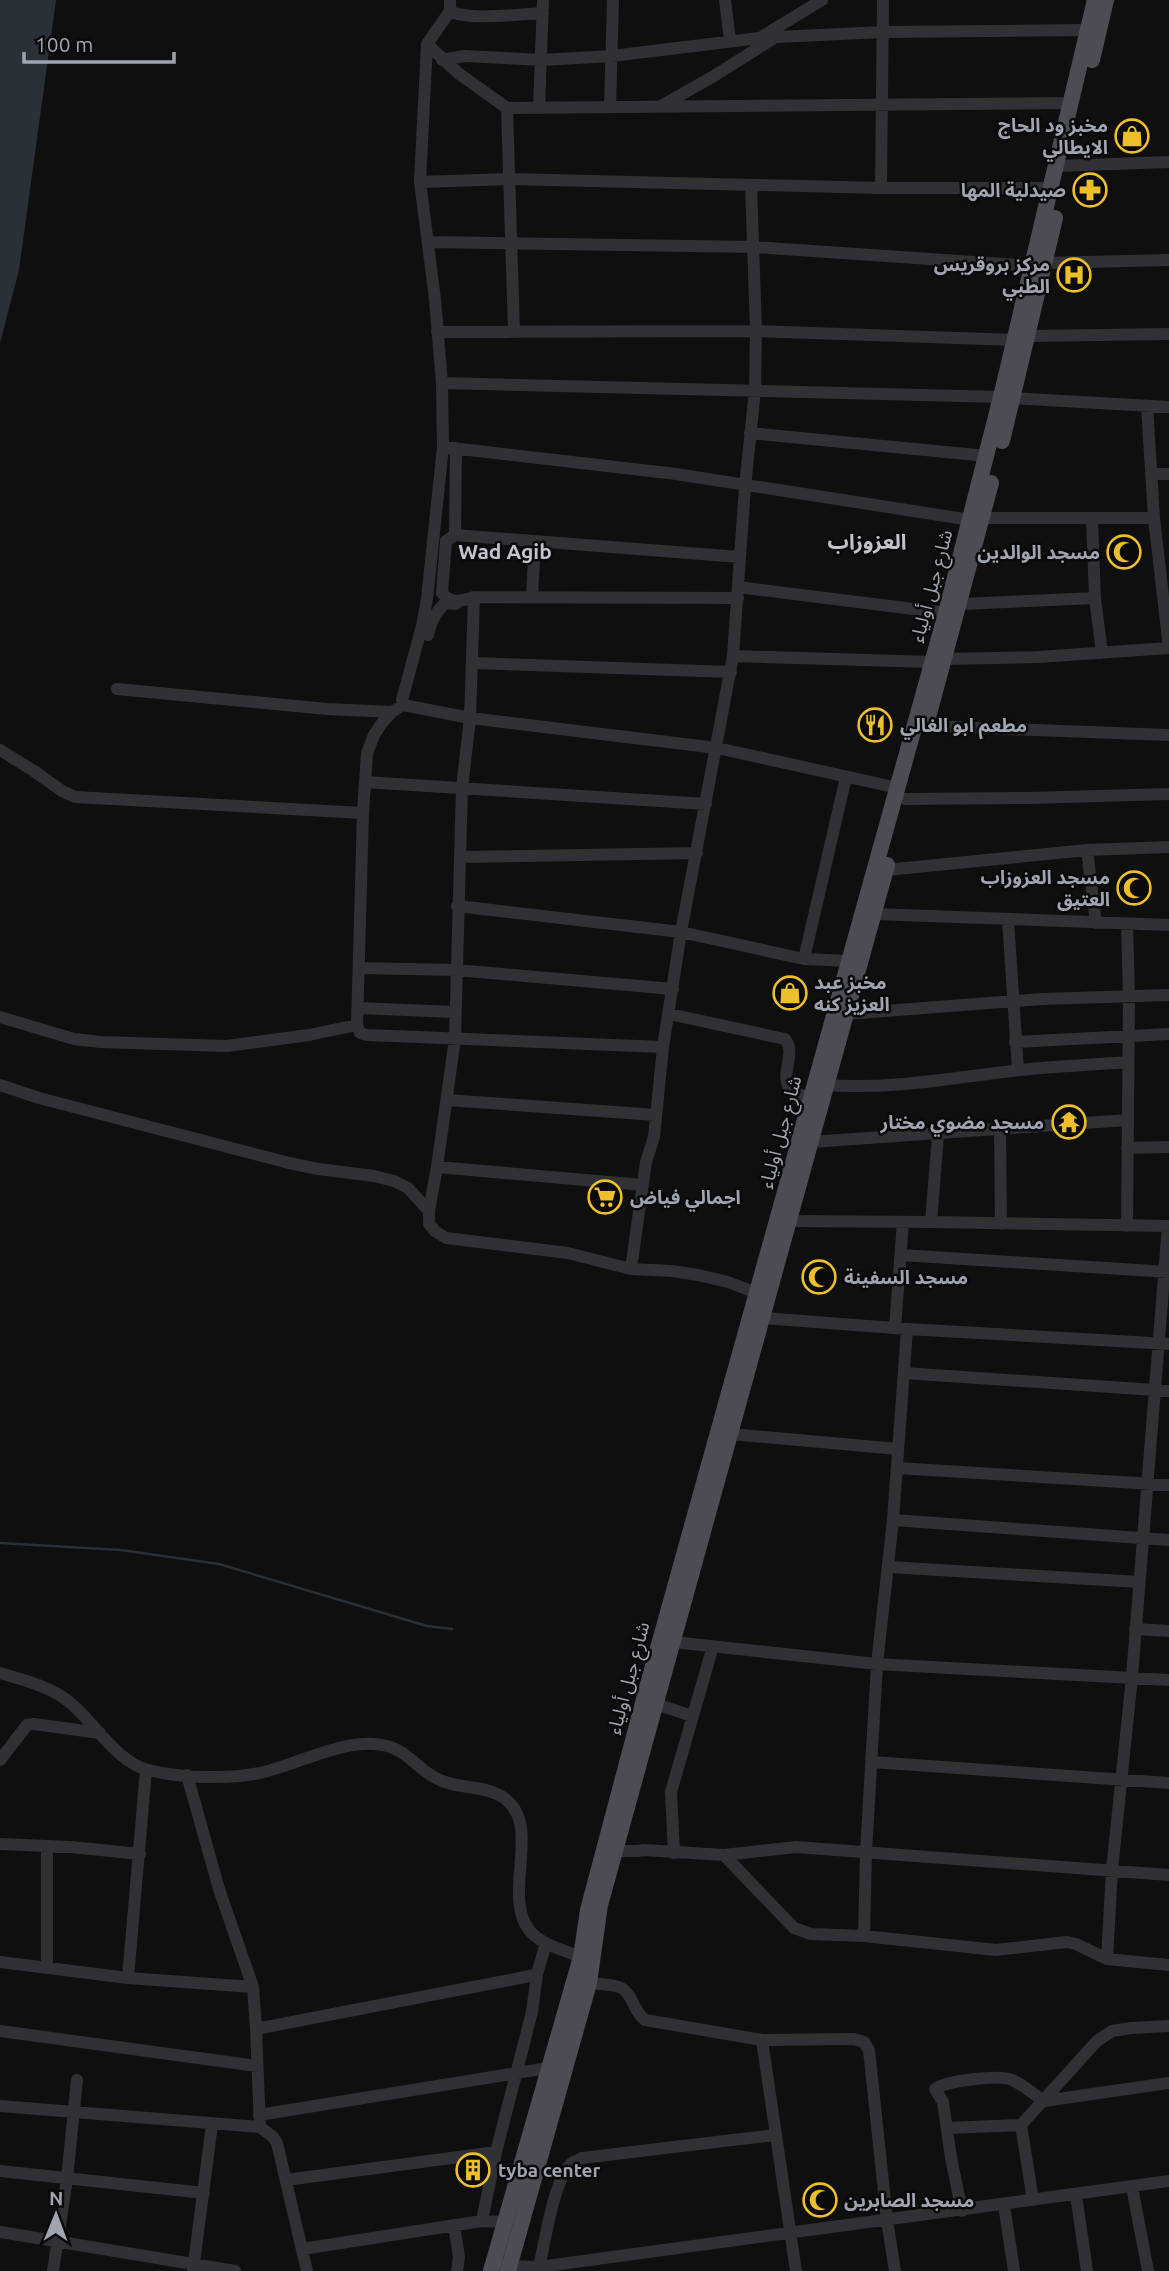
<svg xmlns="http://www.w3.org/2000/svg" width="1169" height="2271" font-family="Ubuntu,'Noto Sans Arabic',sans-serif">
<style>
.water{fill:#293038}
.lines{fill:none;stroke-linecap:round;stroke-linejoin:round}
.stream{stroke:#293038;stroke-width:2.5}
.minor{stroke:#303135;stroke-width:12}
.major{stroke:#4c4d54;stroke-width:16}
.labels{text-anchor:middle;dominant-baseline:central;stroke-width:5;stroke-linejoin:round;paint-order:stroke}
.poi-label{font-size:19px;font-weight:bold;fill:#a0a4b1;stroke:#0a0a0b;text-anchor:end}
.street-label{font-size:19px;fill:#a0a4b1;stroke:#0a0a0b}
.neighbourhood-label{font-size:21px;font-weight:bold;fill:#c1c3cd;stroke:#0a0a0b}
</style>
<rect width="100%" height="100%" fill="#0f0f10"/>
<!-- water -->
<path class="water" d="M 0,0 L 56,0 L 19,270 L 0,343 Z"/>
<g class="lines">
<!-- stream -->
<path class="stream" d="M 0,1543 L 121,1550 L 219,1564 L 427,1626 L 452,1629"/>
<!-- minor -->
<path class="minor" d="M 450,0 L 450,11 L 427,44 L 420,182 L 435,299 L 442,383 L 443,447 L 427,599 L 422,626 L 402,700 L 403,705 L 470,718 L 717,748 L 898,788
M 725,0 L 730,41
M 450,11 C 467,21 521,14 543,13
M 763,36 L 822,0
M 427,44 L 458,73 L 507,108 L 1071,103
M 442,60 L 464,56 L 542,60 L 612,56 L 759,38 L 883,32 L 1087,30
M 661,106 L 714,76 L 774,38
M 610,107 L 613,0
M 507,108 L 514,332
M 539,108 L 543,0
M 1056,166 L 1169,162
M 420,182 L 510,179 L 881,188 L 1050,188
M 881,188 L 883,0
M 428,242 L 754,247 L 1032,266
M 1044,263 L 1169,260
M 437,332 L 756,331 L 1015,340
M 1028,336 L 1169,334
M 442,383 L 1001,397
M 1012,398 L 1169,407
M 1147,406 L 1154,518 L 1169,648
M 750,433 L 987,456
M 443,447 L 676,474 L 971,520
M 456,448 L 455,535 L 446,541 L 442,593 C 451,604 462,601 474,597 L 738,598
M 1151,474 L 1169,474
M 983,518 L 1154,518
M 1092,519 L 1095,598 L 1102,653
M 455,535 L 740,557
M 738,587 L 946,613
M 474,597 L 470,718 L 462,788 L 455,1039 L 437,1167 L 429,1211 L 429,1224 L 435,1231 L 446,1238 L 568,1253 L 631,1269 L 672,1271 L 698,1275 L 728,1282 L 757,1293
M 532,597 L 535,542
M 961,604 L 1095,598
M 428,635 C 431,622 435,613 445,603 L 456,604
M 733,656 L 932,662
M 945,659 L 1038,657 L 1169,648
M 472,663 L 731,672
M 117,689 L 327,709 L 392,712
M 403,705 L 392,712 L 382,723 L 374,735 L 367,753 L 363,813 L 357,1025 L 360,1033 L 367,1035 L 663,1047
M 926,726 L 1169,735
M 0,750 L 34,771 L 62,791 L 75,797 L 363,813
M 365,782 L 706,804
M 905,799 L 1028,798 L 1169,794
M 1087,850 L 1096,923
M 460,857 L 697,853
M 886,870 L 1087,850 L 1169,847
M 457,906 L 681,932 L 804,959 L 849,961
M 874,914 L 1169,925
M 1008,919 L 1018,1070
M 1127,924 L 1129,997 L 1127,1226
M 804,959 L 846,777
M 359,968 L 456,970 L 673,989
M 358,1008 L 455,1012
M 669,1014 L 785,1039 C 797,1053 779,1076 790,1088 C 795,1093 804,1096 810,1099
M 846,1014 L 1042,999 L 1169,995
M 0,1017 L 74,1039 L 100,1042 L 227,1046 L 309,1035 L 357,1025
M 1015,1042 L 1169,1034
M 0,1085 L 39,1098 L 289,1163 L 318,1169 L 374,1176 L 394,1181 L 408,1188 L 429,1211
M 826,1085 C 891,1090 957,1077 1020,1070 C 1056,1066 1092,1065 1128,1062
M 447,1100 L 656,1115
M 1000,1130 L 1001,1224
M 811,1142 L 1127,1120
M 1127,1148 L 1169,1147
M 437,1167 L 643,1185
M 789,1221 L 931,1222 L 1169,1226
M 931,1222 L 938,1135
M 901,1255 L 1169,1272
M 631,1269 L 646,1162 L 654,1137 L 663,1047 L 681,932 L 733,656 L 745,487 L 755,390 L 756,331 L 751,185
M 763,1318 L 907,1329 L 1169,1344
M 895,1328 L 903,1222
M 904,1373 L 1169,1391
M 731,1434 L 898,1449
M 897,1468 L 1169,1485
M 893,1520 L 1169,1540
M 889,1567 L 1139,1582
M 1135,1629 L 1169,1631
M 673,1642 L 877,1664 L 1169,1680
M 0,1673 C 23,1680 49,1686 68,1701 C 93,1720 117,1763 148,1770 C 181,1778 231,1780 264,1772 C 301,1763 348,1736 387,1746 C 408,1751 420,1772 440,1780 C 459,1789 482,1785 501,1796 C 545,1822 501,1893 529,1930 C 541,1945 564,1950 581,1957
M 656,1704 L 692,1716
M 0,1760 L 27,1725 L 34,1724 L 100,1733
M 872,1762 L 1169,1783
M 187,1775 L 219,1889 L 253,1987 L 256,2029 L 260,2127
M 0,1844 L 71,1847 L 140,1854
M 47,1846 L 47,1967
M 608,1851 L 637,1851 L 644,1850 L 724,1855 L 796,1847 L 1169,1875
M 674,1853 L 671,1792 L 713,1646
M 724,1855 L 794,1928 L 811,1934 L 864,1936 L 996,1950 L 1067,1942 L 1076,1944 L 1107,1959 L 1169,1965
M 864,1936 L 866,1852 L 877,1664 L 893,1520 L 907,1329
M 1107,1959 L 1112,1870 L 1132,1677 L 1168,1226
M 0,1962 L 128,1978 L 253,1987
M 128,1978 L 146,1770
M 589,1983 C 599,1984 611,1984 619,1987 C 633,1992 633,2012 645,2020 L 762,2040 L 796,2271
M 256,2029 L 525,1977 L 537,1974 L 546,1943
M 0,2031 L 257,2066
M 762,2040 L 854,2039 L 864,2042 L 869,2050 L 887,2220 L 895,2271
M 0,2106 L 260,2127 L 273,2137 L 277,2143 L 307,2271
M 259,2115 L 548,2068
M 947,2128 L 1021,2125
M 0,2171 L 204,2193
M 286,2180 L 496,2152
M 1132,2187 L 1148,2271
M 1076,2195 L 1087,2271
M 1033,2200 L 1021,2125 L 1097,2041 L 1112,2031 L 1131,2028 L 1169,2026
M 1004,2205 L 1014,2271
M 962,2211 L 951,2158 L 943,2102 L 935,2089 C 946,2081 999,2074 1012,2080 C 1023,2084 1034,2095 1044,2101 L 1169,2083
M 482,2221 L 496,2152 L 532,2012 L 537,1974
M 454,2225 L 459,2257 L 457,2271
M 0,2232 L 235,2271
M 302,2249 L 482,2221 L 505,2222
M 500,2266 L 539,2267 L 1169,2181
M 539,2267 C 545,2243 554,2177 572,2163 C 575,2161 579,2160 582,2158 L 775,2135
M 53,2271 L 67,2179 L 77,2080
M 193,2271 L 212,2124"/>
<!-- major -->
<path class="major" d="M 1092,60 L 1106,0
M 1002,441 L 1055,218
M 926,725 L 991,483
M 491,2271 L 581,1957 L 588,1910 L 648,1684 L 946,613 L 1001,397 L 1095,0
M 508,2271 L 589,1983 L 600,1905 L 887,865"/>
</g>
<!-- icons -->
<defs>
<symbol id="shop-ring" viewBox="-11 -11 22 22"><circle r="9.5" fill="#0a0a0b" stroke="#edc02b" stroke-width="1.5"/><path d="M-5-2.5h2.3a2.7 3.5 0 0 1 5.4 0H5L5.5 6h-11ZM-1.5-2.5h3a1.5 2.3 0 0 0-3 0Z" fill="#edc02b"/></symbol>
<symbol id="pharmacy-ring" viewBox="-11 -11 22 22"><circle r="9.5" fill="#0a0a0b" stroke="#edc02b" stroke-width="1.5"/><path d="M-2-6h4v4h4v4h-4v4h-4v-4h-4v-4h4Z" fill="#edc02b"/></symbol>
<symbol id="hospital-ring" viewBox="-11 -11 22 22"><circle r="9.5" fill="#0a0a0b" stroke="#edc02b" stroke-width="1.5"/><path d="M-5-5h3v3.5h4V-5h3V5h-3V1.5h-4V5h-3Z" fill="#edc02b"/></symbol>
<symbol id="mosque-ring" viewBox="-11 -11 22 22"><circle r="9.5" fill="#0a0a0b" stroke="#edc02b" stroke-width="1.5"/><path d="M3.5-4.9A6 6 0 1 0 3.5 4.9A5 5 0 1 1 3.5-4.9Z" fill="#edc02b"/></symbol>
<symbol id="restaurant-ring" viewBox="-11 -11 22 22"><circle r="9.5" fill="#0a0a0b" stroke="#edc02b" stroke-width="1.5"/><path d="M-5-6h1v4h1v-4h1v4h1v-4h1v5L-1.5 .5V6h-2V.5L-5-1ZM5-6V6H3V1.5H1.5Q1.5-4 5-6Z" fill="#edc02b"/></symbol>
<symbol id="temple-ring" viewBox="-11 -11 22 22"><circle r="9.5" fill="#0a0a0b" stroke="#edc02b" stroke-width="1.5"/><path d="M0-6L5-2H3V0L6.5 2.5H4V6H1.5V3h-3V6H-4V2.5H-6.5L-3 0V-2H-5Z" fill="#edc02b"/></symbol>
<symbol id="supermarket-ring" viewBox="-11 -11 22 22"><circle r="9.5" fill="#0a0a0b" stroke="#edc02b" stroke-width="1.5"/><path d="M-6-5.5h2.5l.6 2H6L4.5 2H-2.5L-4.4-4H-6ZM-1.5 3.2a1.3 1.3 0 1 0 .1 0ZM3 3.2a1.3 1.3 0 1 0 .1 0Z" fill="#edc02b"/></symbol>
<symbol id="building-ring" viewBox="-11 -11 22 22"><circle r="9.5" fill="#0a0a0b" stroke="#edc02b" stroke-width="1.5"/><path d="M-4-6H4V6H1V3H-1V6H-4ZM-2.5-4.3h1.7v1.8h-1.7ZM.8-4.3h1.7v1.8H.8ZM-2.5-1h1.7V.8h-1.7ZM.8-1h1.7V.8H.8Z" fill="#edc02b"/></symbol>
</defs>
<g fill-rule="evenodd">
<use href="#shop-ring" x="1113" y="117" width="38" height="38"/>
<use href="#pharmacy-ring" x="1071" y="171" width="38" height="38"/>
<use href="#hospital-ring" x="1055" y="256" width="38" height="38"/>
<use href="#mosque-ring" x="1105" y="533" width="38" height="38"/>
<use href="#restaurant-ring" x="856" y="706" width="38" height="38"/>
<use href="#mosque-ring" x="1115" y="869" width="38" height="38"/>
<use href="#shop-ring" x="771" y="974" width="38" height="38"/>
<use href="#temple-ring" x="1050" y="1103" width="38" height="38"/>
<use href="#supermarket-ring" x="586" y="1178" width="38" height="38"/>
<use href="#mosque-ring" x="800" y="1258" width="38" height="38"/>
<use href="#building-ring" x="454" y="2151" width="38" height="38"/>
<use href="#mosque-ring" x="801" y="2181" width="38" height="38"/>
</g>
<g class="labels">
<!-- poi labels -->
<g class="poi-label">
<text x="1108" y="125">مخبز ود الحاج<tspan x="1108" dy="22">الايطالي</tspan></text>
<text x="1066" y="190">صيدلية المها</text>
<text x="1050" y="264">مركز بروقريس<tspan x="1050" dy="22">الطبي</tspan></text>
<text x="1100" y="552">مسجد الوالدين</text>
<text x="900" y="725" text-anchor="start">مطعم ابو الغالي</text>
<text x="1110" y="877">مسجد العزوزاب<tspan x="1110" dy="22">العتيق</tspan></text>
<text x="814" y="982" text-anchor="start">مخبز عبد<tspan x="814" dy="22">العزيز كنه</tspan></text>
<text x="1044" y="1122">مسجد مضوي مختار</text>
<text x="630" y="1197" text-anchor="start">اجمالي فياض</text>
<text x="844" y="1277" text-anchor="start">مسجد السفينة</text>
<text x="498" y="2170" text-anchor="start">tyba center</text>
<text x="844" y="2200" text-anchor="start">مسجد الصابرين</text>
</g>
<!-- street labels -->
<g class="street-label">
<text transform="translate(931 586) rotate(-75)">شارع جبل أولياء</text>
<text transform="translate(780 1132) rotate(-75)">شارع جبل أولياء</text>
<text transform="translate(628 1678) rotate(-75)">شارع جبل أولياء</text>
</g>
<!-- neighbourhood labels -->
<g class="neighbourhood-label">
<text x="867" y="541">العزوزاب</text>
<text x="505" y="551">Wad Agib</text>
</g>
</g>
<!-- north arrow -->
<g transform="translate(56 2215) rotate(1)" stroke="#0a0a0b" stroke-width="5" paint-order="stroke">
<path d="M0-5L12 26L0 18L-12 26Z" fill="#a0a4b1"/>
<text y="-10" font-size="19" font-weight="bold" text-anchor="middle" fill="#a0a4b1">N</text>
</g>
<!-- scale -->
<path d="M24 52v10h150v-10" fill="none" stroke="#a0a4b1" stroke-width="3.5"/>
<text x="35" y="52" font-size="21" fill="#a0a4b1" stroke="#0a0a0b" stroke-width="5" paint-order="stroke">100 m</text>
</svg>
